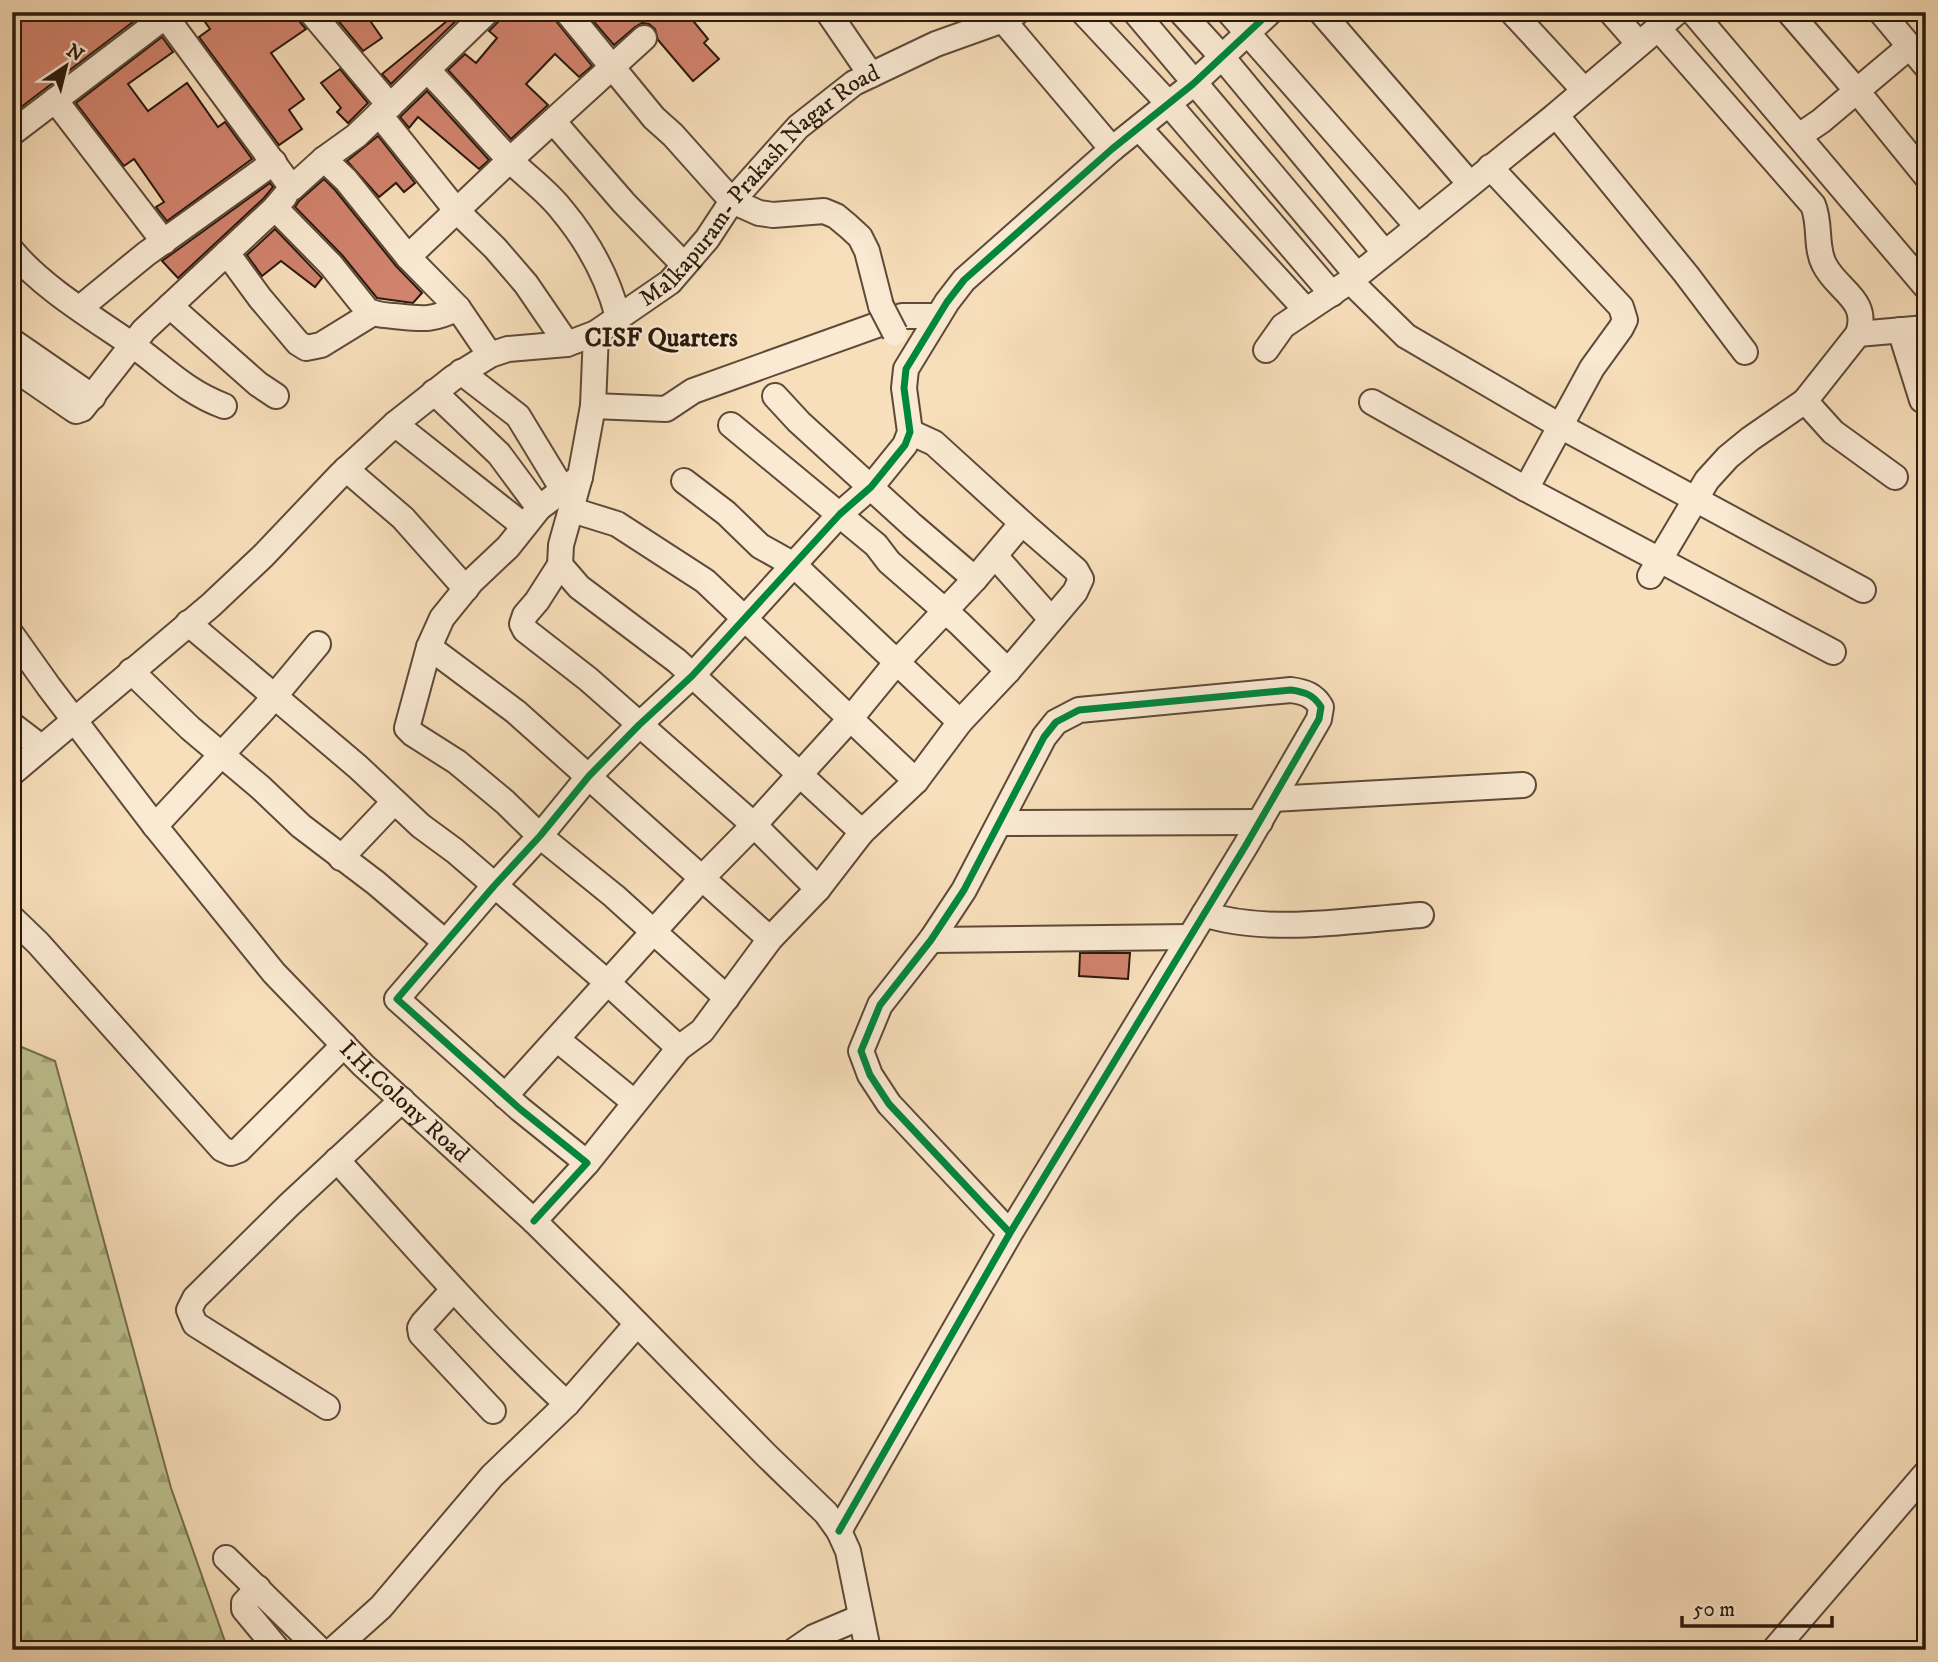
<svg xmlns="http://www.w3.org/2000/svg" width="1938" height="1662" font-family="'IM FELL DW Pica',serif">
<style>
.forest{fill:url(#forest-firs);stroke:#746e4e;stroke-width:2}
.building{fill:#d1836d;stroke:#2a190d;stroke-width:2}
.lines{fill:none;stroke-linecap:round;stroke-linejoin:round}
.minor-casing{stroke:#5e4a38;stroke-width:28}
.minor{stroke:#faead3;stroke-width:24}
.minor-bridge-casing{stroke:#5e4a38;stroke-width:28;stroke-linecap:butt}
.minor-bridge{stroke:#faead3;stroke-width:24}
.cycleway-casing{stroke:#faead3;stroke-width:11}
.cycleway{stroke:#00873e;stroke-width:7}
.labels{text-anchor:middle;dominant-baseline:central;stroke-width:5;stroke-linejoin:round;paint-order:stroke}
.street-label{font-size:24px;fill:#2a190d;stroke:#faead3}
.neighbourhood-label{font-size:26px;font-weight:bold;fill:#2a190d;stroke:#faead3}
</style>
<defs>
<pattern id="forest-firs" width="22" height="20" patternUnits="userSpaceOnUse" patternTransform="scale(1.75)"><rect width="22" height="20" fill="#bec290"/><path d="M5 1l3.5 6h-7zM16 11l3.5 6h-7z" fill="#a3a67b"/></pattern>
</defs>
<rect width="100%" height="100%" fill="#f8dfbb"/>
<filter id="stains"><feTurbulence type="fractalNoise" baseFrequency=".00286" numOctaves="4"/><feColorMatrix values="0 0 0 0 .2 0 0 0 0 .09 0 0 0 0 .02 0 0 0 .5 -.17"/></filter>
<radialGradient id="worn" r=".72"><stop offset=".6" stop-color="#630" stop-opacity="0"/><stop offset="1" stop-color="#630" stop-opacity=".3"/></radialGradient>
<!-- forest -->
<path class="forest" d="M 12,1043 L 55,1061 L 171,1488 L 228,1650 L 12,1650 Z"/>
<!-- building -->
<path class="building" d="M 12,12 L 146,12 L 12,114 Z
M 198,12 L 219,12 L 224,19 L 234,12 L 296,12 L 299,21 L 306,29 L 271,53 L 304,99 L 289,110 L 302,129 L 279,145 L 199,37 L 210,29 Z
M 331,12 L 364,12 L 382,38 L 363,51 Z
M 458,12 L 465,12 L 391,84 L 382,74 Z
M 501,12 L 552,12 L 556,21 L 592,66 L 579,77 L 555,54 L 526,84 L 548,105 L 511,139 L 448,70 L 465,54 L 476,63 L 497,38 L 489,31 L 498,22 Z
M 605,12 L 686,12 L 708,39 L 704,43 L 719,59 L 693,81 L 658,40 L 655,29 L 649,24 L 642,23 L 635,27 L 614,45 L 594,22 Z
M 162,37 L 173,52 L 128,84 L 148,111 L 187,83 L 218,127 L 225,122 L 252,159 L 167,221 L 156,207 L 164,202 L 134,159 L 124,166 L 76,103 Z
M 340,69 L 368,103 L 348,123 L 337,112 L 341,108 L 321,83 Z
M 427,91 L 489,160 L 479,169 L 418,117 L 409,128 L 400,117 Z
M 378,136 L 415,183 L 404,192 L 396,183 L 379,197 L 347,161 Z
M 324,179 L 335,190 L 396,266 L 422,293 L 413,303 L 377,298 L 342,255 L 295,207 L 299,201 Z
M 270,183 L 273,187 L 264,198 L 178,278 L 162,261 Z
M 275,229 L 322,278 L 315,287 L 281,261 L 262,276 L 247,255 Z
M 1080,953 L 1130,953 L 1128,979 L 1079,976 Z"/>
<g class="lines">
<defs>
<g id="minor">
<path d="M 311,12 L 390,106 L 379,114 L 456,210 L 495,248 L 526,284 L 567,344"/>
<path d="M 567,12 L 654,118 L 673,135 L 732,201 L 759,213 L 773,215 L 824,211 L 836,216 L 848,226 L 860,237 L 867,251 L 881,306"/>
<path d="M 828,12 L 871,75"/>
<path d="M 1083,12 L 1168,103 L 1332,294"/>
<path d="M 1135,12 L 1357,275"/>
<path d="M 1181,12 L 1222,57 L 1384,252"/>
<path d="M 1229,12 L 1418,227"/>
<path d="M 1321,12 L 1470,184"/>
<path d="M 1512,12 L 1584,90"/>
<path d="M 1611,12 L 1639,44"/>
<path d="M 1693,12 L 1926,287"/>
<path d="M 1789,12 L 1857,91 L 1926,176"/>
<path d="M 1881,12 L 1926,66"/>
<path d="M 166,17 L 292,188 L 324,159 L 346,180 L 408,257 L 458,308 L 490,355"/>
<path d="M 1003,20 L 1112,149"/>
<path d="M 427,70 C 457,99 482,132 511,161 C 527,177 547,191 561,209 C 587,240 608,278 618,317"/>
<path d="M 55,100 L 164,242"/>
<path d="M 390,106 L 487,12"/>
<path d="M 1556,115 L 1686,274 L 1745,352"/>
<path d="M 553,121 L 624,203 L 684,265"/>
<path d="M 1140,129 L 1306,310"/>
<path d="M 12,133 L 171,12"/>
<path d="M 1799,136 L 1821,121 L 1909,47"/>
<path d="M 324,159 L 356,136 L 379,114"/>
<path d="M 1490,167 L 1621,307 L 1625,320 L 1621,328 L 1592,368 L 1526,489"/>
<path d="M 285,196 L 275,208 L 331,265 L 367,310 C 375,315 384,315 394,316 C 423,319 432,321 458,308"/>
<path d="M 275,208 L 170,306 L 258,384 L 276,396"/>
<path d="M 12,251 C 43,288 92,317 131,344 C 164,367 184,391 224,406"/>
<path d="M 227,253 L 260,298 L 298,343 L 306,348 L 321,345 L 373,313"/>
<path d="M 408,257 L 510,160 L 644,38"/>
<path d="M 1350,281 L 1406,336 L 1562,427 L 1863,590"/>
<path d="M 80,308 L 146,254 L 274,162"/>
<path d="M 1900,330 L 1922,400"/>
<path d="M 596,333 L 593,406 L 580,477 L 561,545 L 560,565 L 579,587 L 677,661 L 862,832"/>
<path d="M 1858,334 L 1926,328"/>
<path d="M 12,341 L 93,397"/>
<path d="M 1266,350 L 1283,326 L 1350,281 L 1394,246 L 1556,115 L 1677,12"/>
<path d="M 12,367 L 70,407 L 76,411 L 82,409 L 144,330 L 170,306"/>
<path d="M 461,372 L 518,416 L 563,490"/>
<path d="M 434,392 L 499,454 L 539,508"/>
<path d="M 775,396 L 799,422 L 912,525 L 975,579"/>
<path d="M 1805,401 L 1833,432 L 1895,477"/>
<path d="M 1372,402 L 1526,489 L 1833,652"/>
<path d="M 593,406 L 666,409 L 693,391 L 902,316 L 938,316"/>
<path d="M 395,424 L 524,526"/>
<path d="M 731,425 L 876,545 L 889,562 L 959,623 L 1008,671"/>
<path d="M 346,469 L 403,518 L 466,589"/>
<path d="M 580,477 L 539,508 L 508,547 L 472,581 L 442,618 L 429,647 L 407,728 L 413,734 L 457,762 L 505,802 L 540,836 L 614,896 L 727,998"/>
<path d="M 684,481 L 726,513 L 760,546 L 794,565 L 960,722"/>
<path d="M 572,510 L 617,524 L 705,581 L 916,781"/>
<path d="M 995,556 L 1051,619"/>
<path d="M 560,565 L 537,601 L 525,615 L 522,624 L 525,630 L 588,679 L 754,825 L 818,889"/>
<path d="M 1650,576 L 1707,480 L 1728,457 L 1750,439 L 1805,401 L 1858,334 C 1870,299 1837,291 1824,264 C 1815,246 1821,224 1813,205 L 1658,28"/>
<path d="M 188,623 L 358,767 L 421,826 L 455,851 L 608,983 L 679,1048"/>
<path id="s1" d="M 12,635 L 49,687 L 155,826 L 274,973 L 363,1065 L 534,1221 L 613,1299 L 767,1456 L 826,1513 L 839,1531 L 848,1551 L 868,1650"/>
<path d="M 429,647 L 516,712 L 770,939"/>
<path d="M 131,671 L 190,728 L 260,787 L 301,826 L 376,883 L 445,942"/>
<path d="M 12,725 L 41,747"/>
<path id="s2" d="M 12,773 L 211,605 L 263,556 L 341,474 L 395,424 L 453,378 L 490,355 L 508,349 L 567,344 L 596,333 L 670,282 L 707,239 L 732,201 L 798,127 L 854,83 L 936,44 L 1003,20 L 1017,12"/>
<path d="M 1273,799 L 1523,785"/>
<path d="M 1000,823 L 1260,822"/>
<path d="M 155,826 L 263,710 L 318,644"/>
<path d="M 341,858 L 394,802"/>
<path d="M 1204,914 C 1268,935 1353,920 1421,915"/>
<path d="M 12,918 L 38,943 L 222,1149 L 231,1153 L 239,1150 L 344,1045"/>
<path d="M 931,940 L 1190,937"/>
<path d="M 558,1040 L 634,1102"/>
<path d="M 505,1096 L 702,878 L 754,825 L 851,718 L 896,663 L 975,579 L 1022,523 L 934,443 L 910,432"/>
<path d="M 337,1160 C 412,1243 485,1328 567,1404"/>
<path d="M 587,1163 L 679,1048 L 702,1031 L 770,939 L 818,889 L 862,832 L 916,781 L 960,722 L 1008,671 L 1075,592 L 1081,579 L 1076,570 L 1022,523"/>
<path d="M 534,1221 L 587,1163 L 520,1109 L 397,999 L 494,886 L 540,836 L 589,776 L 639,725 L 692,676 L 840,514 L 871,487 L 905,445 L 910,432 L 904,388 L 906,369 L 947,302 L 964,280 L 1112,149 L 1193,84 L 1270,12"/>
<path d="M 453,1290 L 423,1323 L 420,1328 L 421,1334 L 493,1411"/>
<path d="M 327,1407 L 195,1324 L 189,1310 L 195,1298 L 289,1205 L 402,1100"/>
<path d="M 839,1531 L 1010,1233 L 1246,845 L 1319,719 L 1321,707 C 1314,695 1305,692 1291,690 L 1079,710 L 1056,722 L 1044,737 L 964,890 L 931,940 L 880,1005 L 861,1051 L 870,1075 L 889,1104 L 1010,1233"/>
<path d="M 226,1558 L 320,1650"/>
<path d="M 258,1588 L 244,1603 L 244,1609 L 278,1650"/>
<path d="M 333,1650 L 381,1607 L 492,1476 L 567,1404 L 637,1324"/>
<path d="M 795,1650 L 814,1637 L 861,1617"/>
<path d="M 1774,1650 L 1926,1473"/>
</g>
</defs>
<!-- minor casing -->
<use href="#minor" class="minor-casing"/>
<!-- minor -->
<use href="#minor" class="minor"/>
<defs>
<path id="minor-bridge" d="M 881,306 L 895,333"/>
</defs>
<!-- minor-bridge casing -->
<use href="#minor-bridge" class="minor-bridge-casing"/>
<!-- minor-bridge -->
<use href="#minor-bridge" class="minor-bridge"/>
<defs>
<path id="cycleway" d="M 534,1221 L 587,1163 L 520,1109 L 397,999 L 494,886 L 540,836 L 589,776 L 639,725 L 692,676 L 840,514 L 871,487 L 905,445 L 910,432 L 904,388 L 906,369 L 947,302 L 964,280 L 1112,149 L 1193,84 L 1270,12
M 839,1531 L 1010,1233 L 1246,845 L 1319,719 L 1321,707 C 1314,695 1305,692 1291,690 L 1079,710 L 1056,722 L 1044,737 L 964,890 L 931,940 L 880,1005 L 861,1051 L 870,1075 L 889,1104 L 1010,1233"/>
</defs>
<!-- cycleway casing -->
<use href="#cycleway" class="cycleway-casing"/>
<!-- cycleway -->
<use href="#cycleway" class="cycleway"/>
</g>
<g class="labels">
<!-- street labels -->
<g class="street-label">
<text stroke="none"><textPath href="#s2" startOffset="968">Malkapuram- Prakash Nagar Road</textPath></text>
<text stroke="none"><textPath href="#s1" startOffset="611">I.H.Colony Road</textPath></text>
</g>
<!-- neighbourhood labels -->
<g class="neighbourhood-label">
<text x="661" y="338">CISF Quarters</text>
</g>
</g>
<!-- margin -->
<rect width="1938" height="1662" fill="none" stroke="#f8dfbb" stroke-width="42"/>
<rect x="14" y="14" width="1910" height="1634" fill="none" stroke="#2a190d" stroke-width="3.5"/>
<rect x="21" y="21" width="1896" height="1620" fill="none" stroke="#2a190d" stroke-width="2"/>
<!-- north arrow -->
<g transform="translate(66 66) rotate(35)" stroke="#faead3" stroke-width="5" paint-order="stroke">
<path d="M0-5L12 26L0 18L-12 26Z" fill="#2a190d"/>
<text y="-10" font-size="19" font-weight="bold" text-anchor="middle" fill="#2a190d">N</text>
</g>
<!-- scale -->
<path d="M1682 1616v10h150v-10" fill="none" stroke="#2a190d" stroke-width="3.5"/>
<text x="1693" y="1616" font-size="21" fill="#2a190d" stroke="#faead3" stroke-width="5" paint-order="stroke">50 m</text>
<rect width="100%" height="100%" filter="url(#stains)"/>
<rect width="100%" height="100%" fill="url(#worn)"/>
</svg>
